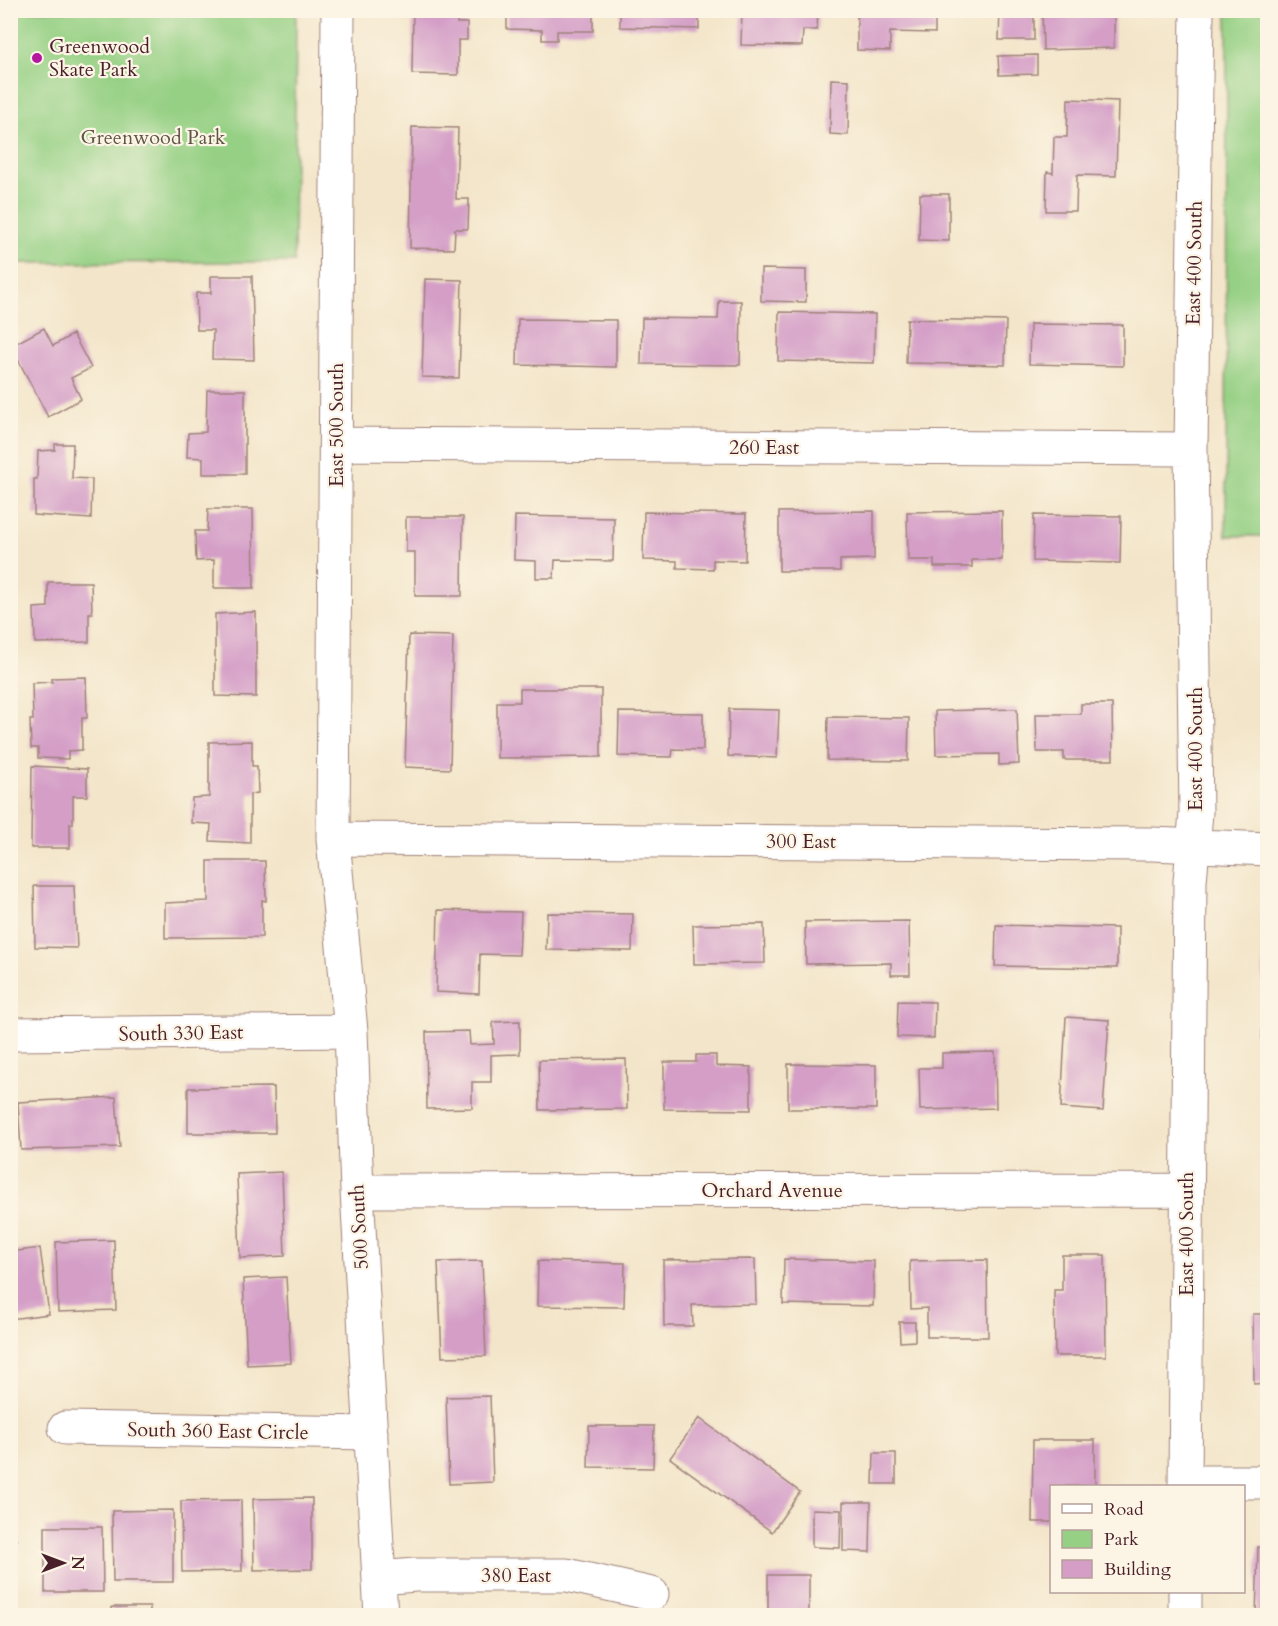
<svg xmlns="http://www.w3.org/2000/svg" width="1278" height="1626" font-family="Cardo,serif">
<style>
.green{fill:#95d084;stroke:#707858;stroke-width:1.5}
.building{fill:#d49ec7}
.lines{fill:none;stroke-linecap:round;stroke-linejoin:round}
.street-casing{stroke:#9e827a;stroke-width:35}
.street{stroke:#fff;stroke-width:33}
.poi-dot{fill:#b5179e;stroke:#fcf5e5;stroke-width:2}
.labels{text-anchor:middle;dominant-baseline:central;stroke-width:4.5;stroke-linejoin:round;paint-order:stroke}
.poi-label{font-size:20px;fill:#4a1f2b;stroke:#fcf5e5;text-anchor:start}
.park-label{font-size:20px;fill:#605446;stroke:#fcf5e5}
.street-label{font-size:20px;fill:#4a1f2b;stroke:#fcf5e5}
</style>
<rect width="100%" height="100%" fill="#fcf5e5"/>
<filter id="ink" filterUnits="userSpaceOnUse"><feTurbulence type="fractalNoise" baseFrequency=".0167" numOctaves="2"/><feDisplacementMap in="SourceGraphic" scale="12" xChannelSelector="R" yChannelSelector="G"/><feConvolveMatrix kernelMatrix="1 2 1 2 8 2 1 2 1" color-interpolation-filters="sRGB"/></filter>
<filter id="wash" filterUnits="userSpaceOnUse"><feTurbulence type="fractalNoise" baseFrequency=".008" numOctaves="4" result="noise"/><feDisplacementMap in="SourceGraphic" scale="24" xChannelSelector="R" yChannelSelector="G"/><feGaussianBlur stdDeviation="1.35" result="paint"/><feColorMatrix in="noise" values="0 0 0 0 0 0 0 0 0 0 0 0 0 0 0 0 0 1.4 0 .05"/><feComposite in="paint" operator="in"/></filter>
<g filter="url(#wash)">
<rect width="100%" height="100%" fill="#f3e5c9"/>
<!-- green -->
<path class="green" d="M 10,11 L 296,11 L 294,262 L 11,263 Z
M 1227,11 L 1267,11 L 1267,536 L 1226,536 Z"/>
<g id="blocks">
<!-- building -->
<path class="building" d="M 413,10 L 457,10 L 457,23 L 467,23 L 467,40 L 458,40 L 458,75 L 412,74 Z
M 507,10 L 593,10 L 593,31 L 557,31 L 557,40 L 542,40 L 542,30 L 507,29 Z
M 620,10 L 699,10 L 699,29 L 620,27 Z
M 742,10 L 818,10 L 817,30 L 803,30 L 802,46 L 741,45 Z
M 857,10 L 935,10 L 935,33 L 890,32 L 890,51 L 857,50 Z
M 1000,10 L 1034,10 L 1034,40 L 999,40 Z
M 1042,10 L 1114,10 L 1114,48 L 1043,50 Z
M 1037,55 L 1037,74 L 999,75 L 998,56 Z
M 831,79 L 849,80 L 848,135 L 830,134 Z
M 1068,99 L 1118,101 L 1116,176 L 1077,175 L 1076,211 L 1046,211 L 1047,172 L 1053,173 L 1054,137 L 1067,137 Z
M 412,127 L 458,128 L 456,199 L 469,199 L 468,229 L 455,229 L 454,249 L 410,248 Z
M 920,194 L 949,194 L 949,241 L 919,240 Z
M 761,269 L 806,270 L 806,302 L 761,301 Z
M 211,276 L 252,276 L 254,360 L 212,359 L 213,330 L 197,330 L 196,293 L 211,293 Z
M 425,279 L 462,280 L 459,378 L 422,377 Z
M 719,301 L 741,301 L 740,365 L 641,364 L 642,318 L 718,319 Z
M 779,312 L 875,314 L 874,363 L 778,361 Z
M 518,319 L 616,320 L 616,367 L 517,365 Z
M 907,319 L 1006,321 L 1005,365 L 906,363 Z
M 1030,324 L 1123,325 L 1123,366 L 1029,364 Z
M 44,328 L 53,346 L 73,334 L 91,368 L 71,378 L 81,399 L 48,417 L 11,346 Z
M 207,390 L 245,390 L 245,474 L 203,474 L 203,458 L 187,457 L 188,433 L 206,432 Z
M 55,444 L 73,444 L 72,478 L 92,479 L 91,519 L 34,515 L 34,479 L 37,479 L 38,451 L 55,450 Z
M 208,509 L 253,509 L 254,588 L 214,588 L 214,560 L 196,561 L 195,531 L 207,531 Z
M 874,511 L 874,559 L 840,560 L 840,571 L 779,571 L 779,512 Z
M 1002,511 L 1002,560 L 972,560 L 972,567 L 934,567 L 934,560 L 908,560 L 907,512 Z
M 644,512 L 746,514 L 745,561 L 713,560 L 713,569 L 677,568 L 677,561 L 643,560 Z
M 1034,515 L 1121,516 L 1120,563 L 1033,561 Z
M 515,516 L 614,518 L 613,561 L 555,560 L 554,578 L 536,578 L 536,561 L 514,560 Z
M 406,517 L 463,517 L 462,596 L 415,596 L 415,552 L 406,552 Z
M 48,582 L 91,582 L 92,613 L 89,613 L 89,642 L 35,643 L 34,608 L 48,607 Z
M 256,612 L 256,697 L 215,696 L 215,614 Z
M 409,635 L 453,636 L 450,769 L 405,767 Z
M 86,677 L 87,718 L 82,718 L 82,750 L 68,751 L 68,759 L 38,758 L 38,748 L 31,748 L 30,720 L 33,720 L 32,683 L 52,682 L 52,678 Z
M 520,689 L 601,689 L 601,757 L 497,758 L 497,702 L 520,702 Z
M 1081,704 L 1112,704 L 1113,760 L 1064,760 L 1064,752 L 1037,752 L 1036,714 L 1081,714 Z
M 729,709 L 779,710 L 777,758 L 728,756 Z
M 1017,709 L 1019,764 L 999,765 L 999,754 L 936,755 L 935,711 Z
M 619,712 L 703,713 L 703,750 L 673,749 L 672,757 L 618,756 Z
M 828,717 L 909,718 L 908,761 L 827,760 Z
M 252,741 L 252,766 L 257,766 L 258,793 L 250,794 L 250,843 L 210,841 L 211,824 L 191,823 L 192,798 L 209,797 L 209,742 Z
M 32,766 L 87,769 L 87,796 L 73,796 L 73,824 L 70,824 L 70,848 L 31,848 Z
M 208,861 L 265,861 L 266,901 L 262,900 L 262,937 L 165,938 L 165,903 L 208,901 Z
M 34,886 L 74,886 L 77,948 L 35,947 Z
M 438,910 L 521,912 L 519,955 L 480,954 L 479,994 L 436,992 Z
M 547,913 L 633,914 L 632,951 L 546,950 Z
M 909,921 L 910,975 L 891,975 L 891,963 L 806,964 L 805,922 Z
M 764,924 L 765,963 L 694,964 L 693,925 Z
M 996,925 L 1117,928 L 1117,968 L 995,966 Z
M 1264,937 L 1268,937 L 1268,1040 L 1262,1040 Z
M 898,1001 L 935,1002 L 934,1038 L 897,1037 Z
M 1066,1017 L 1109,1020 L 1103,1111 L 1061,1108 Z
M 520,1021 L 520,1054 L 491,1055 L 491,1082 L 472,1082 L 472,1108 L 427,1109 L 426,1032 L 469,1031 L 470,1045 L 494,1044 L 493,1022 Z
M 995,1052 L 996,1108 L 920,1110 L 919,1068 L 942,1068 L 942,1053 Z
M 696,1055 L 716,1055 L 716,1066 L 751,1067 L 751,1110 L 664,1109 L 664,1062 L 696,1062 Z
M 626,1059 L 627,1109 L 540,1110 L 539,1060 Z
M 788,1064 L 876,1065 L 876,1109 L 788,1109 Z
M 274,1087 L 275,1133 L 188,1133 L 188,1088 Z
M 116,1097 L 120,1147 L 21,1150 L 18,1102 Z
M 282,1172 L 285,1256 L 240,1258 L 237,1174 Z
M 114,1240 L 116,1310 L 58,1312 L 56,1242 Z
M 40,1248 L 49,1314 L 10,1319 L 10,1252 Z
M 1062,1255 L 1105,1255 L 1106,1356 L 1055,1356 L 1054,1290 L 1062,1290 Z
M 755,1259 L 756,1304 L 692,1305 L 693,1326 L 664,1326 L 663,1260 Z
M 784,1259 L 874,1261 L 873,1306 L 783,1304 Z
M 987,1260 L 988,1337 L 927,1337 L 927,1308 L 911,1309 L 910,1261 Z
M 482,1261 L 486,1356 L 442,1357 L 438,1262 Z
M 538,1261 L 625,1263 L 624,1307 L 537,1306 Z
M 286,1277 L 291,1363 L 247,1365 L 243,1279 Z
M 1253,1314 L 1268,1314 L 1268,1383 L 1254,1384 Z
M 899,1322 L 915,1322 L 915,1341 L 900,1342 Z
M 490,1396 L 493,1482 L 449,1484 L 446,1397 Z
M 699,1418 L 800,1492 L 772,1532 L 670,1458 Z
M 589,1426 L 654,1426 L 653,1468 L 588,1467 Z
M 1033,1440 L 1095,1440 L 1095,1486 L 1052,1486 L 1052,1522 L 1032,1522 Z
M 874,1453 L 896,1453 L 896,1484 L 873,1484 Z
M 312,1498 L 312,1569 L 254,1570 L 253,1499 Z
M 241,1500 L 242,1571 L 182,1572 L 181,1501 Z
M 843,1502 L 871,1502 L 870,1552 L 843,1551 Z
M 812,1509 L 841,1510 L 840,1548 L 812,1547 Z
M 173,1510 L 173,1582 L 113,1582 L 112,1511 Z
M 45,1527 L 102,1527 L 103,1592 L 45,1592 Z
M 10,1535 L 17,1540 L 10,1549 Z
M 1258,1547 L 1268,1547 L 1268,1616 L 1256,1616 Z
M 768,1575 L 809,1575 L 809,1616 L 768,1616 Z
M 112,1607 L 150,1607 L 150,1616 L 112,1616 Z
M 1048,1612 L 1099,1612 L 1099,1616 L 1048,1616 Z"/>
</g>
</g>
<g filter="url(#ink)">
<use href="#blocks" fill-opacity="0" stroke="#9e827a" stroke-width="1.5"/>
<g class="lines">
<defs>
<path id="street" d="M 338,10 L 333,839 L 351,1031 L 357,1191 L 381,1616
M 336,444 L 1191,449
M 333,839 L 1152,844 L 1268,849
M 10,1034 L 351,1031
M 357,1191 L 1186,1190
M 65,1428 L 371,1433
M 1185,1482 L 1268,1482
M 1185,1486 L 1190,881 L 1196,813 L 1191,449 L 1197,10
M 379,1578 L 415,1575 L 567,1575 L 652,1594
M 1185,1616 L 1185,1592"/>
</defs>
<!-- street casing -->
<use href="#street" class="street-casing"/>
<!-- street -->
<use href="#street" class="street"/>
</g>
</g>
<!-- markers -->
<circle class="poi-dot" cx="37" cy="58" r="6"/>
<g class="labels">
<!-- poi labels -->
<g class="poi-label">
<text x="49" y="46">Greenwood<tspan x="49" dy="23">Skate Park</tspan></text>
</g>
<!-- park labels -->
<g class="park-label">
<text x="153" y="137">Greenwood Park</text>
</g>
<!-- street labels -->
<g class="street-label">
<text transform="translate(1194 263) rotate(-89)">East 400 South</text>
<text transform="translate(336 425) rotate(-90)">East 500 South</text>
<text x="764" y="447">260 East</text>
<text transform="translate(1195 749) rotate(-90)">East 400 South</text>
<text x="801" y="841">300 East</text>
<text transform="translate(181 1033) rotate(-1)">South 330 East</text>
<text x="772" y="1190">Orchard Avenue</text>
<text transform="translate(359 1227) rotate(-93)">500 South</text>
<text transform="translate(1186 1234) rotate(-90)">East 400 South</text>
<text transform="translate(218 1431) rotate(1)">South 360 East Circle</text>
<text x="516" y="1575">380 East</text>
</g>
</g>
<!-- margin -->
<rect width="1278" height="1626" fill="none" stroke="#fcf5e5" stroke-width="36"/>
<!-- legend -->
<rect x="1050" y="1485" width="195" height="108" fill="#fcf5e5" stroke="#b59f9b" stroke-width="1.5"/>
<rect x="1062" y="1504" width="30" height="9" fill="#ffffff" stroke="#b59f9b" stroke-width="1.5"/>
<text x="1104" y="1515" font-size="18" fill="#4a1f2b">Road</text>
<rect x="1062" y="1530" width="30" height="18" fill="#95d084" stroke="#b59f9b" stroke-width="1.5"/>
<text x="1104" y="1545" font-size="18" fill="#4a1f2b">Park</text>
<rect x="1062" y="1560" width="30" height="18" fill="#d49ec7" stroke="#b59f9b" stroke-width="1.5"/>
<text x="1104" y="1575" font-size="18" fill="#4a1f2b">Building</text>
<!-- north arrow -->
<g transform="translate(63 1563) rotate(90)" stroke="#fcf5e5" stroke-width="4.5" paint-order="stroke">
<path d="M0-4.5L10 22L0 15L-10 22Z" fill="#4a1f2b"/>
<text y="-9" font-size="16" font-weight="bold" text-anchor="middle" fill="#4a1f2b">N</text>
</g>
</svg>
